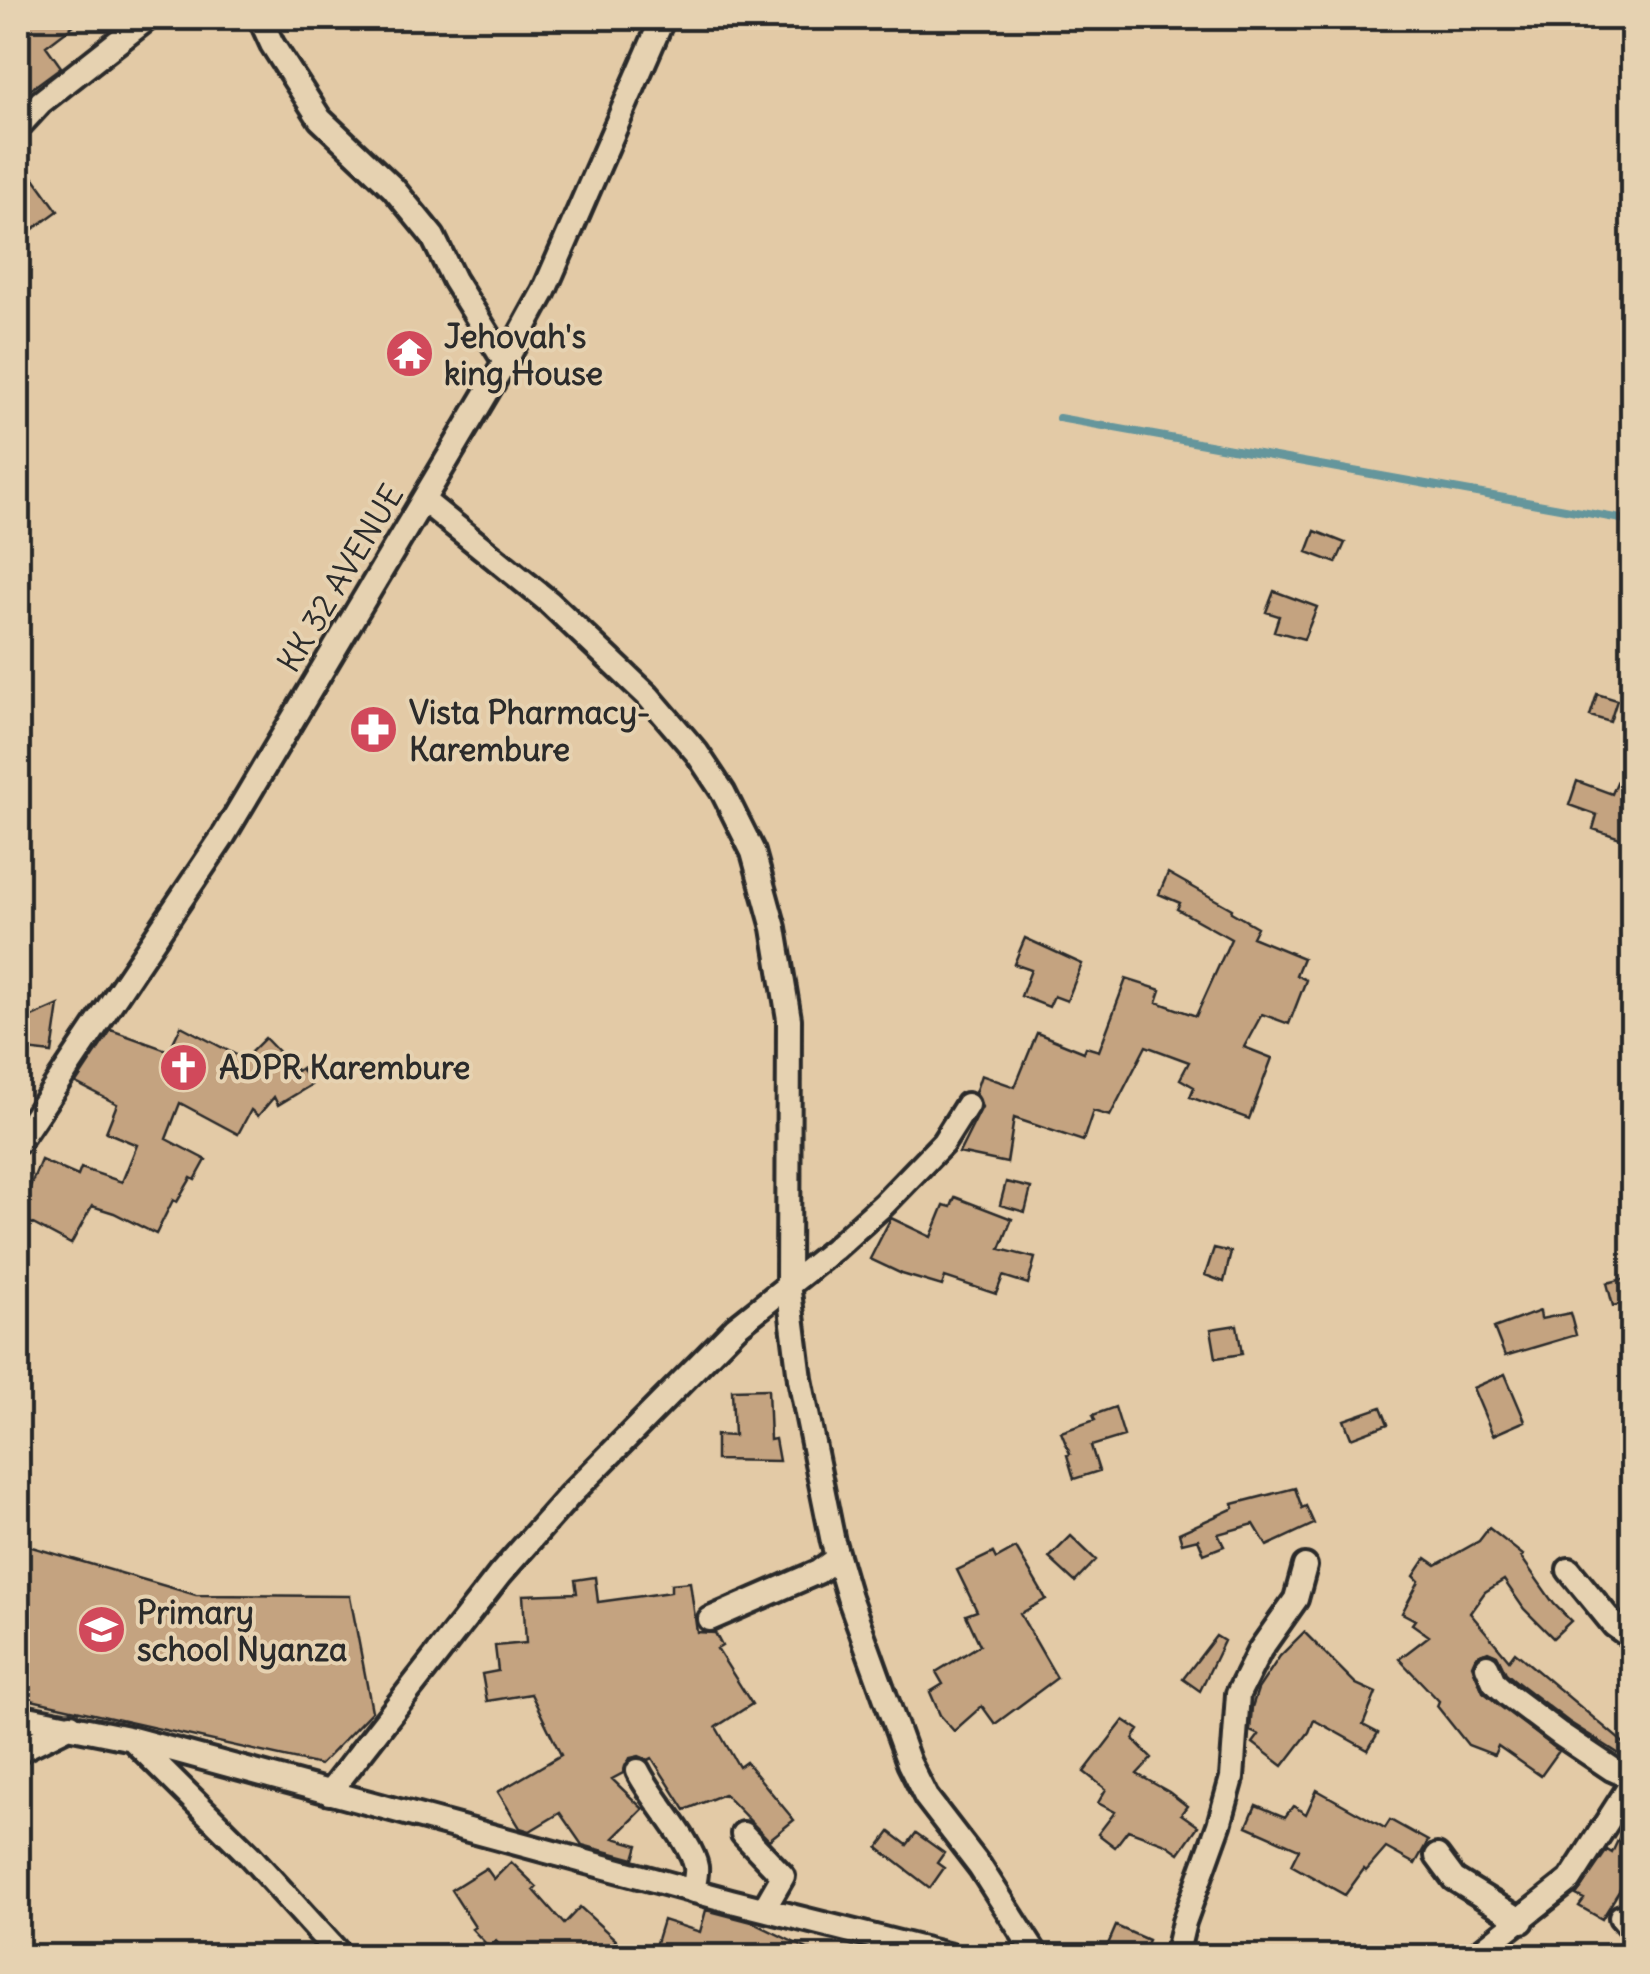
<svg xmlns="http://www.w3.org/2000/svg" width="1650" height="1974" font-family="Delius,sans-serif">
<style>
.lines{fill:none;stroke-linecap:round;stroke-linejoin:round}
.stream{stroke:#65969c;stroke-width:8}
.building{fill:#c4a380;stroke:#2b2b2b;stroke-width:2.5}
.minor-casing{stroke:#2b2b2b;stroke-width:30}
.minor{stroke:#e6d2b1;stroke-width:22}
.labels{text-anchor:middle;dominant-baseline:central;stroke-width:8;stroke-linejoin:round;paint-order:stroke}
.poi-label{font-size:32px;font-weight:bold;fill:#2b2b2b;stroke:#e6d2b1;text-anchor:start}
.street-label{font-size:32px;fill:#2b2b2b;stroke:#e6d2b1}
</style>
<rect width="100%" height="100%" fill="#e3caa6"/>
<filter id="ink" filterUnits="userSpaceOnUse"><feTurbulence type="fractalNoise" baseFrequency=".01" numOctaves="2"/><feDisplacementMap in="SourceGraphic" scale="20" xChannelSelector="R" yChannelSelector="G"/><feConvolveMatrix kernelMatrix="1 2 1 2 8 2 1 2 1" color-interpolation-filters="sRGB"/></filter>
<g filter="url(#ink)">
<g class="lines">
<!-- stream -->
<path class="stream" d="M 1059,418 L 1632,521"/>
</g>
<!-- building -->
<path class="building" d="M 18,18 L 83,18 L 46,46 L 61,67 L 27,92 L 18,78 Z
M 18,156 L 58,211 L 18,240 Z
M 1315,531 L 1345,543 L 1336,563 L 1307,552 Z
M 1274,591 L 1317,607 L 1304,639 L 1274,631 L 1279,616 L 1266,612 Z
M 1597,694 L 1617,700 L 1610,722 L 1590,716 Z
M 1618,780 L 1632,786 L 1632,842 L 1593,829 L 1597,815 L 1569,805 L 1577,781 L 1612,794 Z
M 1168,873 L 1232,909 L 1231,912 L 1257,927 L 1252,937 L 1303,958 L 1296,975 L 1306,980 L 1289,1024 L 1262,1014 L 1244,1047 L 1272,1058 L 1249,1119 L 1190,1097 L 1194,1087 L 1180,1079 L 1189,1062 L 1146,1046 L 1110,1116 L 1093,1111 L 1083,1141 L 1014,1118 L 1007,1163 L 959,1153 L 982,1107 L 975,1093 L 981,1075 L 1015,1087 L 1037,1033 L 1084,1052 L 1086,1047 L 1099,1051 L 1126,979 L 1161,990 L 1157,1002 L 1196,1016 L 1231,939 L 1177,909 L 1180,903 L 1159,894 Z
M 1025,938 L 1082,964 L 1067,1001 L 1054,996 L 1049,1007 L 1021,996 L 1031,970 L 1014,964 Z
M 59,1005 L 52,1053 L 18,1049 L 18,1014 L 32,1017 Z
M 181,1026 L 244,1059 L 265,1038 L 297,1071 L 301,1068 L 311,1085 L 278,1105 L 274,1097 L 258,1116 L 251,1110 L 238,1134 L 180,1103 L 166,1139 L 206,1160 L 195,1180 L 191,1178 L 177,1202 L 173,1200 L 156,1234 L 114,1213 L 92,1206 L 71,1244 L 18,1216 L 41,1160 L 78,1176 L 81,1168 L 122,1182 L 137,1145 L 106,1132 L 117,1104 L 76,1083 L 111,1030 L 169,1051 Z
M 1006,1182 L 1031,1188 L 1025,1212 L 1000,1205 Z
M 955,1197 L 1012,1219 L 1000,1249 L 1035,1258 L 1028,1284 L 1003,1276 L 996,1294 L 945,1277 L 942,1286 L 902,1274 L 870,1259 L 891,1218 L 931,1237 L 944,1205 L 951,1207 Z
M 1214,1248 L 1231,1252 L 1224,1282 L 1205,1275 Z
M 1632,1277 L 1632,1301 L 1613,1306 L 1607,1283 Z
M 1540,1311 L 1541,1319 L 1570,1313 L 1576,1335 L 1505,1356 L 1494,1328 Z
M 1237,1325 L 1242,1354 L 1216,1358 L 1211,1329 Z
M 1505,1374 L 1525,1421 L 1493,1435 L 1473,1388 Z
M 768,1389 L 770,1440 L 775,1439 L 779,1461 L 716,1460 L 716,1435 L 734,1436 L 732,1390 Z
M 1115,1407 L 1124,1436 L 1091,1446 L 1099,1471 L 1074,1479 L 1067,1455 L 1070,1454 L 1061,1432 L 1095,1420 L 1093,1415 Z
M 1381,1407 L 1388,1424 L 1351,1438 L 1344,1420 Z
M 1295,1488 L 1302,1508 L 1306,1506 L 1314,1524 L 1267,1546 L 1254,1524 L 1218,1534 L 1224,1546 L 1204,1554 L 1198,1539 L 1182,1543 L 1179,1533 L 1234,1508 L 1233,1504 Z
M 1489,1528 L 1523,1555 L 1521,1557 L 1554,1604 L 1571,1621 L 1553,1638 L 1524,1609 L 1504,1580 L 1485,1592 L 1470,1613 L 1509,1660 L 1515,1652 L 1632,1750 L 1632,1762 L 1569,1722 L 1518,1683 L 1506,1673 L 1497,1655 L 1488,1651 L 1476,1656 L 1472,1665 L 1483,1692 L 1559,1751 L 1541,1776 L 1498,1746 L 1494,1755 L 1468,1745 L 1437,1706 L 1439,1701 L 1399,1659 L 1429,1636 L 1412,1624 L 1415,1620 L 1402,1613 L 1419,1581 L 1414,1576 L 1426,1558 L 1436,1565 L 1479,1541 Z
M 1071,1536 L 1096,1560 L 1075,1582 L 1049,1558 Z
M 18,1543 L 196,1595 L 350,1596 L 372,1711 L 320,1765 L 18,1697 Z
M 1016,1548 L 1046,1599 L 1020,1614 L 1057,1678 L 995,1724 L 982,1706 L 954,1731 L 940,1715 L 930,1692 L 943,1684 L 936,1672 L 980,1645 L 966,1615 L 977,1611 L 957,1570 L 993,1553 L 996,1559 Z
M 595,1577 L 598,1602 L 671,1592 L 671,1584 L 690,1582 L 697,1632 L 715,1633 L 722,1646 L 717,1649 L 752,1704 L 716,1727 L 739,1767 L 746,1762 L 794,1820 L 769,1840 L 724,1794 L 685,1810 L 652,1758 L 648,1760 L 639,1756 L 630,1758 L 623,1773 L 612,1779 L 643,1809 L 614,1838 L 638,1845 L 634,1859 L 582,1845 L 560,1813 L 530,1831 L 520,1828 L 498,1792 L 561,1755 L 531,1694 L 487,1701 L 482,1674 L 498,1671 L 495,1646 L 526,1643 L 523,1595 L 577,1593 L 575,1580 Z
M 1304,1632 L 1356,1684 L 1376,1693 L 1363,1725 L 1378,1733 L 1368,1750 L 1314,1720 L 1309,1732 L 1283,1766 L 1253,1743 L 1259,1735 L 1250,1731 L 1252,1707 L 1258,1689 L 1280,1656 Z
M 1216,1636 L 1224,1641 L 1200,1691 L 1183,1679 Z
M 1124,1720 L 1139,1730 L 1133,1739 L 1152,1758 L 1137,1774 L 1169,1792 L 1187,1806 L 1181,1814 L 1198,1826 L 1179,1853 L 1166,1844 L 1128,1830 L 1115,1847 L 1098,1834 L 1115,1812 L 1098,1803 L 1106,1789 L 1084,1772 Z
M 1317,1790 L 1385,1828 L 1390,1820 L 1428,1841 L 1415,1864 L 1386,1848 L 1366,1871 L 1364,1869 L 1345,1895 L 1291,1865 L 1299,1849 L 1247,1826 L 1256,1805 L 1285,1817 L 1293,1806 L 1306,1814 Z
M 1632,1810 L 1632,1870 L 1602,1919 L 1579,1906 L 1584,1899 L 1576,1895 L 1607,1850 L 1612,1853 Z
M 890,1832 L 907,1845 L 916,1833 L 944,1853 L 937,1863 L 944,1868 L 930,1888 L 878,1848 Z
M 511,1862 L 537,1887 L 534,1890 L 564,1924 L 580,1907 L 616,1940 L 601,1956 L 510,1956 L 496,1941 L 490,1948 L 472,1929 L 475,1927 L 451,1890 L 486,1868 L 494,1879 Z
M 706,1910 L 752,1922 L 822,1956 L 652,1956 L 663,1920 L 700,1932 Z
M 1116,1926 L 1148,1940 L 1141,1956 L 1103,1956 Z"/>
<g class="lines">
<defs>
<path id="minor" d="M 260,18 L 272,44 L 320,119 L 393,188 L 433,237 L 454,280 L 505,362
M 18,127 L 41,102 L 148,18
M 423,500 L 549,602 L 648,696 L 697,753 L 723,792 L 753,852 L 774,928 L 789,1019 L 788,1284 L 800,1379 L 833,1542 L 849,1597 L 909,1763 L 926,1797 L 980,1867 L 1037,1956
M 18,1142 L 224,835 L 505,362 L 544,291 L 663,18
M 1569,1570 L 1614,1625 L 1632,1638
M 710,1619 L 818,1572 L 837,1558
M 1487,1666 L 1494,1682 L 1508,1695 L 1560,1734 L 1612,1769 L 1632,1778
M 18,1716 L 133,1739 L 731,1901 L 951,1956
M 135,1742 L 250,1856 L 341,1956
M 18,1751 L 71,1725
M 638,1771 C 651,1798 692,1842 696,1867 C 697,1874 694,1884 693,1891
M 329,1793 L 500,1574 L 570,1495 L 736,1327 L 834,1249 L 884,1204 L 943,1143 L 967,1105
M 743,1834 L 783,1876 L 764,1909
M 1437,1856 L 1454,1879 L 1522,1921
M 1621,1917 L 1632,1930
M 1176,1956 L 1184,1922 L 1219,1825 L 1232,1778 L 1238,1694 L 1260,1650 L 1296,1599 L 1305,1566
M 1474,1956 L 1570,1880 L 1632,1783"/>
</defs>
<!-- minor casing -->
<use href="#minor" class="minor-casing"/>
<!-- minor -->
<use href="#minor" class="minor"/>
</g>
</g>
<!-- icons -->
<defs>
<symbol id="temple-disc" viewBox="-11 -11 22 22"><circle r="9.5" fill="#d1495b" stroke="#e6d2b1"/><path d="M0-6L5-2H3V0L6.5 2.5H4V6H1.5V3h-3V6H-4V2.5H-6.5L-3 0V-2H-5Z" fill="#fff"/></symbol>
<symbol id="pharmacy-disc" viewBox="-11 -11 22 22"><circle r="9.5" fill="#d1495b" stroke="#e6d2b1"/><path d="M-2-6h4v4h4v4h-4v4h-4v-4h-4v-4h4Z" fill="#fff"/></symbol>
<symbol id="church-disc" viewBox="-11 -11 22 22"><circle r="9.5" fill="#d1495b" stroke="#e6d2b1"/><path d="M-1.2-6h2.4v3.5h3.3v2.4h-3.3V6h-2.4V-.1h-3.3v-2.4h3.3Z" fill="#fff"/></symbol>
<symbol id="school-disc" viewBox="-11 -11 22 22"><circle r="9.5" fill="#d1495b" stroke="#e6d2b1"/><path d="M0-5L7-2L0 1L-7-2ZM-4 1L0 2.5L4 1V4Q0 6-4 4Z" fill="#fff"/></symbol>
</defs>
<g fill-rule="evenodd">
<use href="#temple-disc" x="382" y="326" width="55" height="55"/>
<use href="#pharmacy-disc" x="346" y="702" width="55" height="55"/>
<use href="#church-disc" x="156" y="1040" width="55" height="55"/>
<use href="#school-disc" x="74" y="1602" width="55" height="55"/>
</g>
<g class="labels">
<!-- poi labels -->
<g class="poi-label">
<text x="444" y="336">Jehovah's<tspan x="444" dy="37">king House</tspan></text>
<text x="409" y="712">Vista Pharmacy-<tspan x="409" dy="37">Karembure</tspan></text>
<text x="219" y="1067">ADPR Karembure</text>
<text x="137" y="1612">Primary<tspan x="137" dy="37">school Nyanza</tspan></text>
</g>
<!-- street labels -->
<g class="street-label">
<text transform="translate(340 578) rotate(-59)">KK 32 AVENUE</text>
</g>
</g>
<!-- margin -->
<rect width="1650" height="1974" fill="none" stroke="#e6d2b1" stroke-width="60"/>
<rect x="30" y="30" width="1590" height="1914" fill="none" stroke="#2b2b2b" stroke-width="4" filter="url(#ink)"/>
</svg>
